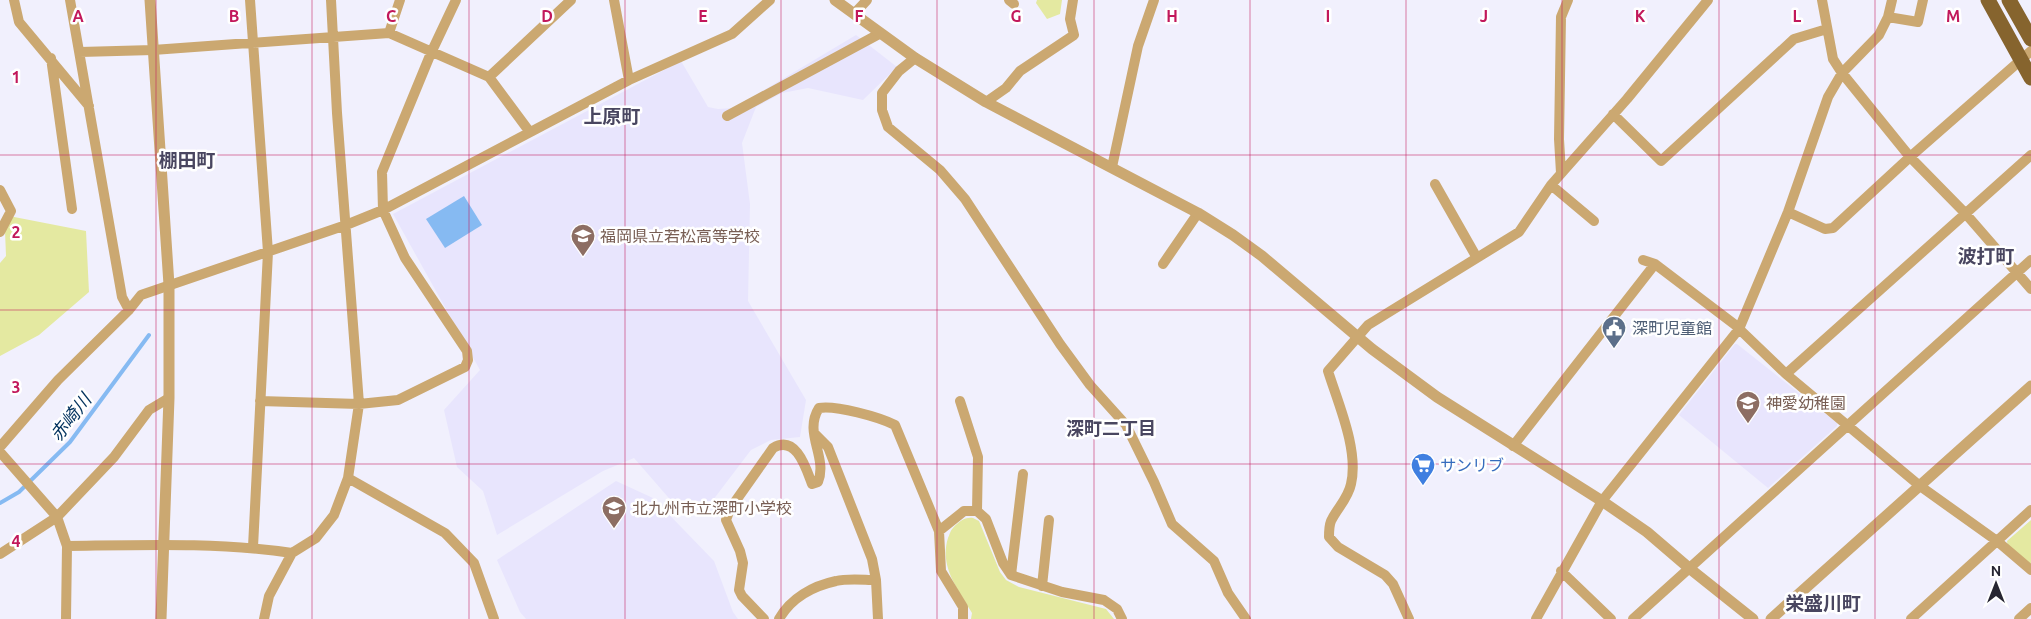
<svg xmlns="http://www.w3.org/2000/svg" width="2031" height="619" font-family="Ubuntu,'Noto Sans JP',sans-serif">
<style>
.built{fill:#e8e5fd}
.green{fill:#e4e9a1}
.water{fill:#86baf2}
.lines{fill:none;stroke-linecap:round;stroke-linejoin:round}
.stream{stroke:#86baf2;stroke-width:4}
.minor{stroke:#cba871;stroke-width:10}
.tertiary{stroke:#cba871;stroke-width:11}
.trunk{stroke:#86642e;stroke-width:15}
.grid{fill:none;stroke:#c2185b;stroke-width:1;stroke-opacity:0.55}
.labels{text-anchor:middle;dominant-baseline:central;stroke-width:5;stroke-linejoin:round;paint-order:stroke}
.education-label{font-size:16px;fill:#785e54;stroke:#fff;text-anchor:start}
.service-label{font-size:16px;fill:#4e5e75;stroke:#fff;text-anchor:start}
.shop-label{font-size:16px;fill:#366cbe;stroke:#fff;text-anchor:start}
.water-label{font-size:18px;font-style:italic;fill:#00315d;stroke:#fff}
.neighbourhood-label{font-size:18px;font-weight:bold;fill:#494660;stroke:#fff}
.quarter-label{font-size:19px;font-weight:bold;fill:#494660;stroke:#fff}
.grid-label{font-size:16px;text-anchor:middle;font-weight:bold;fill:#c2185b;stroke:#fff;stroke-width:5;stroke-linejoin:round;paint-order:stroke}
</style>
<rect width="100%" height="100%" fill="#f1f0fd"/>
<!-- built -->
<path class="built" d="M 856,35 L 897,67 L 863,100 L 808,88 L 782,93 L 756,107 L 742,143 L 750,204 L 748,301 L 806,400 L 800,437 L 771,440 L 751,450 L 713,500 L 681,512 L 634,458 L 603,471 L 497,535 L 483,491 L 457,467 L 444,410 L 480,370 L 393,214 L 681,61 L 708,107 L 718,109 L 734,108 Z
M 1735,344 L 1737,344 L 1837,423 L 1837,426 L 1768,488 L 1679,415 Z
M 616,481 L 653,498 L 714,561 L 733,612 L 738,619 L 526,619 L 520,612 L 497,560 Z"/>
<!-- green -->
<path class="green" d="M 1037,0 L 1062,0 L 1060,14 L 1047,19 L 1036,3 Z
M 9,216 L 86,231 L 89,292 L 39,335 L 0,356 L 0,263 L 6,256 L 5,231 Z
M 973,518 L 979,521 L 1000,572 L 1006,580 L 1019,587 L 1106,609 L 1114,619 L 971,619 L 972,613 C 958,589 939,567 948,538 C 950,534 950,531 953,528 C 959,522 964,517 973,518 Z
M 2031,520 L 2031,564 L 2008,547 L 2007,541 Z"/>
<!-- water -->
<path class="water" d="M 464,196 L 482,225 L 445,248 L 426,219 Z"/>
<g class="lines">
<!-- stream -->
<path class="stream" d="M 0,503 L 19,492 L 70,442 L 149,335"/>
<!-- minor -->
<path class="minor" d="M 14,0 L 19,22 L 89,106
M 70,0 L 122,297 L 129,310
M 250,0 L 268,252 L 253,547
M 614,0 L 629,80
M 1009,0 L 1014,4
M 1822,0 L 1833,59 L 1842,73 L 1910,157 L 1965,213 L 2031,289
M 854,14 L 867,0
M 1888,17 L 1918,22 L 1923,0
M 389,33 L 400,0
M 80,52 L 153,50 L 389,33 L 489,77 L 529,131
M 51,58 L 72,209
M 915,58 L 899,71 L 882,93 L 882,110 L 888,127 L 940,170 L 965,199 L 1060,344 L 1090,385 L 1126,425 L 1154,482 L 1172,524 L 1214,561 L 1228,593 L 1246,619
M 489,77 L 571,0
M 986,102 L 1006,88 L 1020,71 L 1074,35 L 1070,19 L 1073,0
M 1613,114 L 1661,161 L 1794,39 L 1827,29
M 727,116 L 879,34
M 1112,167 L 1138,46 L 1154,0
M 1561,173 L 1559,139 L 1561,17 L 1568,0
M 1435,184 L 1477,258
M 1551,185 L 1594,221
M 0,190 L 11,211
M 1788,212 L 1825,229 L 1833,228 L 1910,157 L 2031,51
M 0,232 L 11,211
M 1643,260 L 1655,264 L 1734,324 L 1786,374 L 1920,486 L 1997,541 L 2031,570
M 1163,264 L 1198,213
M 1786,374 L 2031,155
M 260,401 L 359,404 L 398,400 L 465,367 L 468,360 L 467,351 L 405,258 L 383,210 L 382,172 L 431,53 L 456,0
M 960,401 L 978,457 L 977,511
M 814,433 L 828,447 L 872,559 L 876,580 L 878,619
M 1513,446 L 1655,264
M 0,447 L 58,380 L 129,310 L 141,295 L 346,225 L 383,210 L 629,80 L 732,34 L 770,0
M 0,452 L 57,517 L 67,546 L 66,619
M 348,478 L 445,533 L 474,563 L 494,619
M 939,531 L 964,511 L 977,511 L 986,519 L 1003,563 L 1011,575 L 1062,592 L 1104,600 L 1117,609 L 1122,619
M 67,546 C 142,545 218,542 292,553
M 0,554 L 57,517 L 114,457 L 149,410 L 169,398
M 1561,571 L 1611,619
M 1011,575 L 1023,474
M 1042,586 L 1049,520
M 264,619 L 269,596 L 292,553 L 316,538 L 334,515 L 348,478 L 359,404 L 337,113 L 331,0
M 764,619 L 742,596 L 739,590 L 743,563 L 740,551 L 726,520 L 730,509 L 773,448 C 796,434 806,468 812,484 L 818,482 C 828,457 803,433 819,408 C 836,405 879,417 895,425 L 939,531 L 941,571 L 963,607 L 963,619
M 779,619 C 791,598 813,586 836,581 C 848,578 864,580 876,580
M 1409,619 L 1393,584 L 1385,575 L 1338,547 L 1329,537 C 1329,532 1329,526 1331,521 C 1337,508 1348,499 1351,484 C 1359,450 1338,403 1328,371 L 1368,325 L 1519,232 L 1551,185 L 1627,99 L 1708,0
M 1536,619 L 1602,501 L 1739,329 L 1788,212 L 1828,97 L 1842,73 L 1879,35 L 1888,17 L 1892,0
M 1633,619 L 2031,260
M 1911,619 L 2031,510
M 2019,619 L 2031,608"/>
<!-- tertiary -->
<path class="tertiary" d="M 150,0 L 169,285 L 169,398 L 161,619
M 835,0 L 915,58 L 986,102 L 1198,213 L 1233,235 L 1262,256 L 1372,349 L 1437,397 L 1602,501 L 1647,532 L 1689,568 L 1753,619
M 1771,619 L 2031,386"/>
<!-- trunk -->
<path class="trunk" d="M 1988,0 L 2031,78
M 2009,0 L 2031,39"/>
</g>
<!-- grid -->
<path class="grid" d="M 156,0 L 156,619M 312,0 L 312,619M 469,0 L 469,619M 625,0 L 625,619M 781,0 L 781,619M 937,0 L 937,619M 1094,0 L 1094,619M 1250,0 L 1250,619M 1406,0 L 1406,619M 1562,0 L 1562,619M 1719,0 L 1719,619M 1875,0 L 1875,619M 0,155 L 2031,155M 0,310 L 2031,310M 0,464 L 2031,464"/>
<!-- icons -->
<defs>
<symbol id="school-pin" viewBox="-11 -11 22 30"><path d="M0 17L-7.5 6A9.5 9.5 0 1 1 7.5 6Z" fill="#8d6e63" stroke="#fff"/><path d="M0-5L7-2L0 1L-7-2ZM-4 1L0 2.5L4 1V4Q0 6-4 4Z" fill="#fff"/></symbol>
<symbol id="civic-pin" viewBox="-11 -11 22 30"><path d="M0 17L-7.5 6A9.5 9.5 0 1 1 7.5 6Z" fill="#5c6f8a" stroke="#fff"/><path d="M-.6-6.5H3V-4.5H.6V-3L4-1V1h2V6H-6V1h2V-1L-.6-3ZM-1.2 2.5V6h2.4V2.5Z" fill="#fff"/></symbol>
<symbol id="supermarket-pin" viewBox="-11 -11 22 30"><path d="M0 17L-7.5 6A9.5 9.5 0 1 1 7.5 6Z" fill="#3f7fe0" stroke="#fff"/><path d="M-6-5.5h2.5l.6 2H6L4.5 2H-2.5L-4.4-4H-6ZM-1.5 3.2a1.3 1.3 0 1 0 .1 0ZM3 3.2a1.3 1.3 0 1 0 .1 0Z" fill="#fff"/></symbol>
</defs>
<g fill-rule="evenodd">
<use href="#school-pin" x="569" y="222" width="28" height="38"/>
<use href="#civic-pin" x="1600" y="314" width="28" height="38"/>
<use href="#school-pin" x="1734" y="389" width="28" height="38"/>
<use href="#supermarket-pin" x="1409" y="451" width="28" height="38"/>
<use href="#school-pin" x="600" y="494" width="28" height="38"/>
</g>
<g class="labels">
<!-- education labels -->
<g class="education-label">
<text x="600" y="236">福岡県立若松高等学校</text>
<text x="1766" y="403">神愛幼稚園</text>
<text x="632" y="508">北九州市立深町小学校</text>
</g>
<!-- service labels -->
<g class="service-label">
<text x="1632" y="328">深町児童館</text>
</g>
<!-- shop labels -->
<g class="shop-label">
<text x="1440" y="465">サンリブ</text>
</g>
<!-- water labels -->
<g class="water-label">
<text transform="translate(70 417) rotate(-52)">赤崎川</text>
</g>
<!-- neighbourhood labels -->
<g class="neighbourhood-label">
<text x="1111" y="428">深町二丁目</text>
</g>
<!-- quarter labels -->
<g class="quarter-label">
<text x="612" y="116">上原町</text>
<text x="187" y="160">棚田町</text>
<text x="1986" y="256">波打町</text>
<text x="1823" y="603">栄盛川町</text>
</g>
</g>
<g class="grid-label">
<text x="78" y="22">A</text>
<text x="234" y="22">B</text>
<text x="391" y="22">C</text>
<text x="547" y="22">D</text>
<text x="703" y="22">E</text>
<text x="859" y="22">F</text>
<text x="1016" y="22">G</text>
<text x="1172" y="22">H</text>
<text x="1328" y="22">I</text>
<text x="1484" y="22">J</text>
<text x="1640" y="22">K</text>
<text x="1797" y="22">L</text>
<text x="1953" y="22">M</text>
<text x="16" y="83">1</text>
<text x="16" y="238">2</text>
<text x="16" y="393">3</text>
<text x="16" y="547">4</text>
</g>
<!-- north arrow -->
<g transform="translate(1996 584)" stroke="#ffffff" stroke-width="4" paint-order="stroke">
<path d="M0-4L9 19L0 12L-9 19Z" fill="#272632"/>
<text y="-8" font-size="14" font-weight="bold" text-anchor="middle" fill="#272632">N</text>
</g>
</svg>
